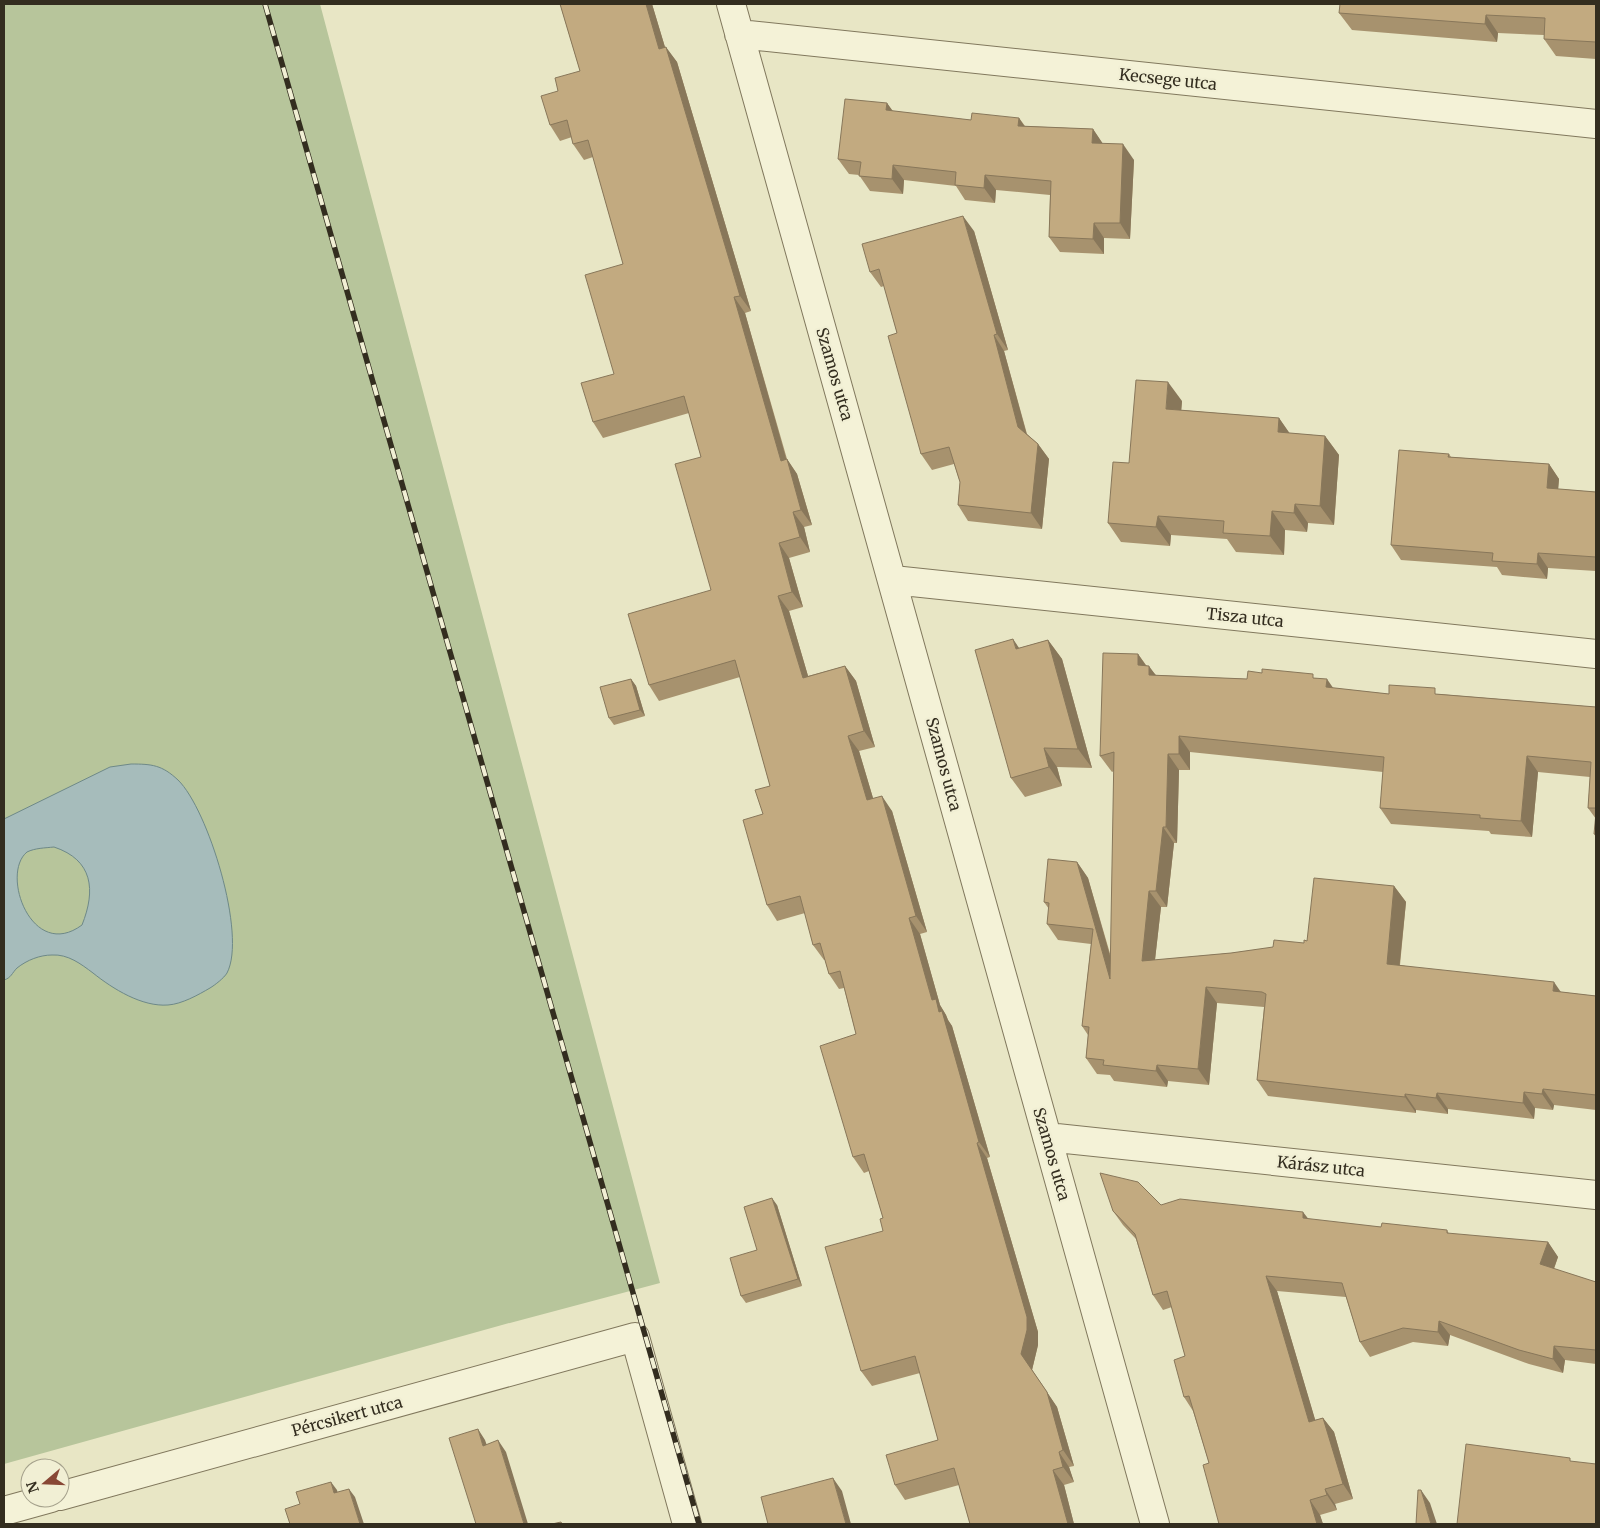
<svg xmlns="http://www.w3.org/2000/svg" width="1600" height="1528" font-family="Merriweather,serif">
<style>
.green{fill:#b7c59b}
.water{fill:#a6bcbb;stroke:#6e8988;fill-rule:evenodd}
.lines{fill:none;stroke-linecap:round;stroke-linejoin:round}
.minor-casing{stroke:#81785d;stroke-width:30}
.minor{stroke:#f4f2d7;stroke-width:28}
.rail-casing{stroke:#332d1f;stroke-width:5.5}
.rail{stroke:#f1efd4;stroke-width:4;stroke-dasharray:11;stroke-linecap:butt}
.wall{fill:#a7926e}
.shaded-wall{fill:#88775a}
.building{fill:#c2aa80;stroke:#88775a}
.labels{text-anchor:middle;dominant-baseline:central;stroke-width:4.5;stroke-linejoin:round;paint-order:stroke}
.street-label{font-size:16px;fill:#332d1f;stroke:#f1efd4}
</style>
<rect width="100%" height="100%" fill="#e8e6c5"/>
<!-- green -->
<path class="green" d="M 4,4 L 320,4 L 660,1283 L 502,1325 L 4,1464 Z"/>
<!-- water -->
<path class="water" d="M 131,764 C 152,764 162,765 178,780 C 208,809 247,935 227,973 C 224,978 215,985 210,988 C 198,995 182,1004 168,1005 C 142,1007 113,989 93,973 C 81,964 68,954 52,955 C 40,955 27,960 17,968 C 12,973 11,978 4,980 L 4,819 L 110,767 ZM 54,847 C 93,860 96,890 82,925 C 32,962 0,874 27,852 C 35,848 45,848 54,847 Z"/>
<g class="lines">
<defs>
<path id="minor" d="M 731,4 L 1155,1524
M 739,34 L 1596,124
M 893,580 L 1596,654
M 1047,1137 L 1596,1195
M 60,1496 L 635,1337 L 687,1524
M 4,1511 L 51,1498"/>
</defs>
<!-- minor casing -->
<use href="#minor" class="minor-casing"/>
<!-- minor -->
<use href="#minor" class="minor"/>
<defs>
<path id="rail" d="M 265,4 L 699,1524"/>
</defs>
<!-- rail casing -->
<use href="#rail" class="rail-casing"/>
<!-- rail -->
<use href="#rail" class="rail"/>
</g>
<!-- wall -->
<path class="wall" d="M 560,4 L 654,4 L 652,4 L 665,47 L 677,62 L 751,311 L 745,313 L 787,459 L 797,474 L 812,525 L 804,527 L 810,552 L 789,558 L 803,607 L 789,611 L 808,676 L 845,666 L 856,681 L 875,747 L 859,751 L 873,798 L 892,811 L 927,932 L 920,934 L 940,1005 L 946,1015 L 948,1020 L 952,1026 L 990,1157 L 987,1158 L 1038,1332 L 1038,1345 L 1032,1370 L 1057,1407 L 1074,1466 L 1069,1467 L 1074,1482 L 1064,1485 L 1074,1524 L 970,1524 L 959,1485 L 905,1500 L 895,1485 L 938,1440 L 920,1373 L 872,1386 L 861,1371 L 883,1231 L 883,1218 L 869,1171 L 864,1173 L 853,1157 L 856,1034 L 844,988 L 839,989 L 829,974 L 825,960 L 824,960 L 813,945 L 805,913 L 777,921 L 767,905 L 763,814 L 770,786 L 740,677 L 659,701 L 649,685 L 711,590 L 701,457 L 689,413 L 603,438 L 593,422 L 614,374 L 623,264 L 593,157 L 584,160 L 573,144 L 572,137 L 560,141 L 550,125 L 558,91 L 580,71 Z
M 1596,4 L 1596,59 L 1556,56 L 1544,39 L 1544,35 L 1498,33 L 1497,42 L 1352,30 L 1339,13 Z
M 887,103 L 892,111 L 971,120 L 1019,118 L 1025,126 L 1093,129 L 1103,144 L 1134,160 L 1130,239 L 1104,238 L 1104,254 L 1060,252 L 1049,237 L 1050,195 L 996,190 L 995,203 L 965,200 L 956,186 L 904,180 L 903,194 L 870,191 L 859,175 L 849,174 L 838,159 Z
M 974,231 L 1008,350 L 1004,351 L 1027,434 L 1038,444 L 1049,459 L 1042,529 L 968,521 L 958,505 L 960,482 L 954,464 L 932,470 L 921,454 L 897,333 L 884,286 L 881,287 L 870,272 Z
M 1182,401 L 1181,410 L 1279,418 L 1289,433 L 1325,436 L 1339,455 L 1334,525 L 1308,523 L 1307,532 L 1285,530 L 1284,555 L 1236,552 L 1227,539 L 1171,535 L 1170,546 L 1121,542 L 1108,523 L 1129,463 Z
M 1449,454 L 1451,457 L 1549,464 L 1559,479 L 1558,489 L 1596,492 L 1596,571 L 1548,568 L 1547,579 L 1502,575 L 1497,567 L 1401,560 L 1391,545 Z
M 1048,640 L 1062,659 L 1092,768 L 1057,767 L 1062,786 L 1025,797 L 1011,778 L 1019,648 Z
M 1138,654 L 1146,665 L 1156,675 L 1247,679 L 1316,678 L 1333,688 L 1389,694 L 1439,694 L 1596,707 L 1596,837 L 1594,834 L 1596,819 L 1588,808 L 1590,777 L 1538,772 L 1532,837 L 1491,834 L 1489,831 L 1391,824 L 1380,808 L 1383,772 L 1190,752 L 1190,770 L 1179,770 L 1177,843 L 1174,843 L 1167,907 L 1161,907 L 1155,960 L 1231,953 L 1304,943 L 1394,886 L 1406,902 L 1400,965 L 1561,992 L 1596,996 L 1596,1110 L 1554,1105 L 1553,1110 L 1535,1108 L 1534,1119 L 1448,1109 L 1448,1114 L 1416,1110 L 1416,1113 L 1268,1096 L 1257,1080 L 1264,1007 L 1217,1003 L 1209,1085 L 1168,1081 L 1167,1087 L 1114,1081 L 1110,1075 L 1097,1074 L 1086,1058 L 1088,1035 L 1082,1026 L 1091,944 L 1058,940 L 1047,924 L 1049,909 L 1044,902 L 1077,862 L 1088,878 L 1111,957 L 1114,771 L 1112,772 L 1100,756 Z
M 631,679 L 636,686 L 645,716 L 614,725 L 609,718 Z
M 777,1205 L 802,1286 L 746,1303 L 741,1296 L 757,1250 Z
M 1161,1205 L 1381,1227 L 1447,1230 L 1449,1234 L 1548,1242 L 1558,1257 L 1554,1269 L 1596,1282 L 1596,1364 L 1565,1360 L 1563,1373 L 1529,1364 L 1450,1335 L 1448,1346 L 1413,1342 L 1370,1357 L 1360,1342 L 1346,1297 L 1277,1291 L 1315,1420 L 1323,1418 L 1334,1432 L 1353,1499 L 1335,1504 L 1337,1510 L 1320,1515 L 1323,1524 L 1219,1524 L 1209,1463 L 1193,1411 L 1184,1397 L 1185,1356 L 1172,1307 L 1163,1310 L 1153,1295 L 1136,1239 L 1123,1225 L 1113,1211 Z"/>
<!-- shaded-wall -->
<path class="shaded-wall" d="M 646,4 L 652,4 L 670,64 L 659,49 Z
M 1486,15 L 1498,33 L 1497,42 L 1485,24 Z
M 666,47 L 677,62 L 751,311 L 740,296 Z
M 887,103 L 898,118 L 886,110 Z
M 1019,118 L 1029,133 L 1018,126 Z
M 1093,129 L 1103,144 L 1092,143 Z
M 1123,144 L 1134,160 L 1130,239 L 1120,223 Z
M 893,165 L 904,180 L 903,194 L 892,179 Z
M 985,175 L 996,190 L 995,203 L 984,188 Z
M 963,216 L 974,231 L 1008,350 L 997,334 Z
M 1094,223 L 1104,238 L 1104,254 L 1093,239 Z
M 734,297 L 745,313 L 791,476 L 781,461 Z
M 994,335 L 1004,351 L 1029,443 L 1018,427 Z
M 1168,382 L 1182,401 L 1180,428 L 1166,409 Z
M 1279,418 L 1293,438 L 1278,432 Z
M 1325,436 L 1339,455 L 1334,525 L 1320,506 Z
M 1038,444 L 1049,459 L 1042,529 L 1031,513 Z
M 787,459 L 797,474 L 812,525 L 801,510 Z
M 1549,464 L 1559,479 L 1557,503 L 1547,488 Z
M 1295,504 L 1308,523 L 1307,532 L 1294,513 Z
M 1272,511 L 1285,530 L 1284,555 L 1270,536 Z
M 793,512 L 804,527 L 810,552 L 800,537 Z
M 1158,516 L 1171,535 L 1170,546 L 1156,527 Z
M 779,543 L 789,558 L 803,607 L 792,592 Z
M 1538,553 L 1548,568 L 1547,579 L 1537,564 Z
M 778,596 L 789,611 L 813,693 L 803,678 Z
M 1013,639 L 1026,658 L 1016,649 Z
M 1048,640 L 1062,659 L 1092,768 L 1078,749 Z
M 1138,654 L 1149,670 L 1149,666 L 1160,681 L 1160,691 L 1138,665 Z
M 845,666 L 856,681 L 875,747 L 864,731 Z
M 631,679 L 636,686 L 645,716 L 640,710 Z
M 1327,679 L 1338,695 L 1326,687 Z
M 848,736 L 859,751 L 878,815 L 867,800 Z
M 1179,736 L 1190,752 L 1190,770 L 1179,754 Z
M 1044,748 L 1057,767 L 1062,786 L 1049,767 Z
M 1168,754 L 1179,770 L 1177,843 L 1166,827 Z
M 1527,756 L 1538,772 L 1532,837 L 1521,821 Z
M 882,796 L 892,811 L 927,932 L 916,916 Z
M 1163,827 L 1174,843 L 1167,907 L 1156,891 Z
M 1077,862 L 1088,878 L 1121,995 L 1110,979 Z
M 1394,886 L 1406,902 L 1398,980 L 1387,964 Z
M 1149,891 L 1161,907 L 1153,977 L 1142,961 Z
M 909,918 L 920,934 L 940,1005 L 946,1015 L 948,1020 L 952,1026 L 990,1157 L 979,1142 L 932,1000 Z
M 1554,982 L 1565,998 L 1553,991 Z
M 1206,987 L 1217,1003 L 1209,1085 L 1198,1069 Z
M 1157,1065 L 1168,1081 L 1167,1087 L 1156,1071 Z
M 1543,1089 L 1554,1105 L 1553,1110 L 1542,1094 Z
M 1524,1092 L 1535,1108 L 1534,1119 L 1523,1103 Z
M 1437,1093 L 1448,1109 L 1448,1114 L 1436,1098 Z
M 1405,1094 L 1416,1110 L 1416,1113 L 1405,1097 Z
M 977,1143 L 987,1158 L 1038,1332 L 1038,1345 L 1032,1370 L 1057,1407 L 1074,1466 L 1063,1450 L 1021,1354 Z
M 772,1198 L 777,1205 L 802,1286 L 798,1279 Z
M 1303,1212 L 1314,1226 L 1303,1218 Z
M 1548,1242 L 1558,1257 L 1550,1279 L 1540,1264 Z
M 1266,1276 L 1277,1291 L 1320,1436 L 1309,1422 Z
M 1439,1321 L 1450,1335 L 1448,1346 L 1438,1332 Z
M 1554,1346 L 1565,1360 L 1563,1373 L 1553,1359 Z
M 1323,1418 L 1334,1432 L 1353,1499 L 1343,1484 Z
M 478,1429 L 485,1440 L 491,1457 L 483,1446 Z
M 498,1440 L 506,1452 L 528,1524 L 524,1524 Z
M 1059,1452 L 1069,1467 L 1074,1482 L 1063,1467 Z
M 1053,1470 L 1064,1485 L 1074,1524 L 1068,1524 Z
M 833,1478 L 842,1491 L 851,1524 L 846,1524 Z
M 331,1482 L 337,1490 L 340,1502 L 334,1493 Z
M 349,1489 L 355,1497 L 364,1524 L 360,1524 Z
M 1325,1489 L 1335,1504 L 1337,1510 L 1327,1495 Z
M 1421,1490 L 1430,1503 L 1437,1524 L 1431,1524 Z
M 1310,1500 L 1320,1515 L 1323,1524 L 1317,1524 Z"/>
<!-- building -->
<path class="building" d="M 560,4 L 646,4 L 659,49 L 666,47 L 740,296 L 734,297 L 781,461 L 787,459 L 801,510 L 793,512 L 800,537 L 779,543 L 792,592 L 778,596 L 803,678 L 845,666 L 864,731 L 848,736 L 867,800 L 882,796 L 916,916 L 909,918 L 932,1000 L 936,999 L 939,1012 L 942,1011 L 979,1142 L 977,1143 L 1027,1317 L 1027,1330 L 1021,1354 L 1047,1392 L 1063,1450 L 1059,1452 L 1063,1467 L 1053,1470 L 1068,1524 L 970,1524 L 954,1468 L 895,1485 L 886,1455 L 938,1440 L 915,1356 L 861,1371 L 825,1247 L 883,1231 L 880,1219 L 883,1218 L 864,1154 L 853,1157 L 820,1046 L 856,1034 L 840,971 L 829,974 L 820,943 L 813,945 L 800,896 L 767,905 L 743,820 L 763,814 L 755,790 L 770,786 L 735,660 L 649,685 L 628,614 L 711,590 L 675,464 L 701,457 L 684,396 L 593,422 L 581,383 L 614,374 L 585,275 L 623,264 L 588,140 L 573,144 L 567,120 L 550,125 L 541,96 L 558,91 L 555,78 L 580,71 Z
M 1340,4 L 1596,4 L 1596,42 L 1544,39 L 1545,18 L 1486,15 L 1485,24 L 1339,13 Z
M 845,99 L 887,103 L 886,110 L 971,120 L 972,113 L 1019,118 L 1018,126 L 1093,129 L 1092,143 L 1123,144 L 1120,223 L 1094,223 L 1093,239 L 1049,237 L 1051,181 L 985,175 L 984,188 L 955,185 L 956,172 L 893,165 L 892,179 L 859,176 L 861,162 L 838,159 Z
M 963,216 L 997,334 L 994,335 L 1018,427 L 1038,444 L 1031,513 L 958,505 L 960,482 L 949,447 L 921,454 L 888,336 L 897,333 L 879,269 L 870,272 L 862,244 Z
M 1136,380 L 1168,382 L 1166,409 L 1279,418 L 1278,432 L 1325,436 L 1320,506 L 1295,504 L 1294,513 L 1272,511 L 1270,536 L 1223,533 L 1224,521 L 1158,516 L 1156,527 L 1108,523 L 1113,462 L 1129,463 Z
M 1399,450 L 1449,454 L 1448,457 L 1549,464 L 1547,488 L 1596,492 L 1596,557 L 1538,553 L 1537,564 L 1492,561 L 1493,553 L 1391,545 Z
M 1013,639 L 1016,649 L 1048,640 L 1078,749 L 1044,748 L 1049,767 L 1011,778 L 975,650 Z
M 1103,653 L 1138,654 L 1138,665 L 1149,666 L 1149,675 L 1247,679 L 1248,671 L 1262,673 L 1262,669 L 1313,674 L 1313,678 L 1327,679 L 1326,687 L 1389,694 L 1389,685 L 1435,688 L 1435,694 L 1596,707 L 1596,808 L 1588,808 L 1591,762 L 1527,756 L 1521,821 L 1480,818 L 1480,815 L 1380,808 L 1384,757 L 1179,736 L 1179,754 L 1168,754 L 1166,827 L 1163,827 L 1156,891 L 1149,891 L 1142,961 L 1231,953 L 1273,947 L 1274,940 L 1304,943 L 1304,940 L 1307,941 L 1314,878 L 1394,886 L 1387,964 L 1554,982 L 1553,991 L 1596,996 L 1596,1095 L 1543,1089 L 1542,1094 L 1524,1092 L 1523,1103 L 1437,1093 L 1436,1098 L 1405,1094 L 1405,1097 L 1257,1080 L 1266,994 L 1262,992 L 1206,987 L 1198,1069 L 1157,1065 L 1156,1071 L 1103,1065 L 1104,1060 L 1086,1058 L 1089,1027 L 1082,1026 L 1093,929 L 1047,924 L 1049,903 L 1044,902 L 1048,859 L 1077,862 L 1110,979 L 1114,752 L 1100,756 Z
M 631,679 L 640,710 L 609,718 L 600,687 Z
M 1596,813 L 1596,834 L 1594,834 Z
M 1100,1173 L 1138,1182 L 1161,1205 L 1180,1199 L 1303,1212 L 1303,1218 L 1381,1227 L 1382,1223 L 1447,1230 L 1447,1233 L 1548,1242 L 1540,1264 L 1596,1282 L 1596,1350 L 1554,1346 L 1553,1359 L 1519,1350 L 1439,1321 L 1438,1332 L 1403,1328 L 1360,1342 L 1342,1283 L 1266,1276 L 1309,1422 L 1323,1418 L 1343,1484 L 1325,1489 L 1327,1495 L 1310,1500 L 1317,1524 L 1219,1524 L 1203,1465 L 1209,1463 L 1189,1396 L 1184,1397 L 1174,1360 L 1185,1356 L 1167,1291 L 1153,1295 L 1135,1234 L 1113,1211 Z
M 772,1198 L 798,1279 L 741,1296 L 730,1258 L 757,1250 L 744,1207 Z
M 478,1429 L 483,1446 L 498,1440 L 524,1524 L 476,1524 L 449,1438 Z
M 1466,1444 L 1570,1458 L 1570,1461 L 1596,1464 L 1596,1524 L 1457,1524 Z
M 833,1478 L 846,1524 L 768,1524 L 761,1497 Z
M 331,1482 L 334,1493 L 349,1489 L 360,1524 L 290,1524 L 285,1509 L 300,1504 L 296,1492 Z
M 1418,1490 L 1421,1490 L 1431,1524 L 1416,1524 Z
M 561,1522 L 562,1524 L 552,1524 Z"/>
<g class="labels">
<!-- street labels -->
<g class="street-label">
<text transform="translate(1168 79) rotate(6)">Kecsege utca</text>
<text transform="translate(835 374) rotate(74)">Szamos utca</text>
<text transform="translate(1245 617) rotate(6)">Tisza utca</text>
<text transform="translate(944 764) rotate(75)">Szamos utca</text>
<text transform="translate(1052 1154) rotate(74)">Szamos utca</text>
<text transform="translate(1321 1166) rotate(6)">Kárász utca</text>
<text transform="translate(347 1416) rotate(-15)">Pércsikert utca</text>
</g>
</g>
<!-- border -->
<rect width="1600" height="1528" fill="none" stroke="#332d1f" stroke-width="10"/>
<!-- north arrow -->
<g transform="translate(45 1483) rotate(251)"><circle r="24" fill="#f1efd4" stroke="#a5a18c"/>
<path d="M0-4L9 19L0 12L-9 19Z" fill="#884735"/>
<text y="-8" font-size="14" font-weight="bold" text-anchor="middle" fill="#332d1f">N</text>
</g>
</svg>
